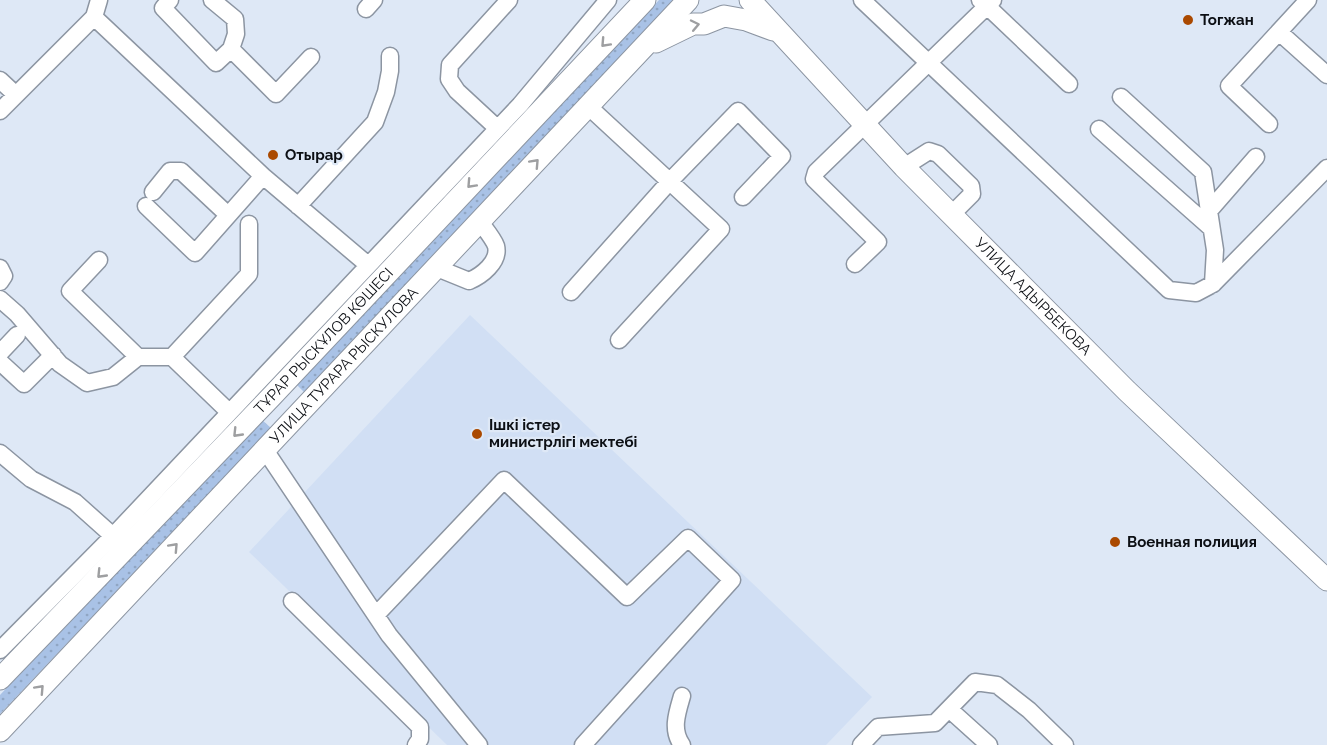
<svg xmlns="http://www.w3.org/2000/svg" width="1327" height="745" font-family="Raleway,sans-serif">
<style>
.built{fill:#d1dff4}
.grass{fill:url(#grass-dots)}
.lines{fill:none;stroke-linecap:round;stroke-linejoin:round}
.minor-casing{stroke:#8c95a2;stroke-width:19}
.major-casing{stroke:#8c95a2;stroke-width:23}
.minor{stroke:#fff;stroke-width:16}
.major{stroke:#fff;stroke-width:21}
.oneway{stroke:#9e9fa1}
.poi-dot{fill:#aa4900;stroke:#dee8f6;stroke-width:2}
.labels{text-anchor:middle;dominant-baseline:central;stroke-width:4.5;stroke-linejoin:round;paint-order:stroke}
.poi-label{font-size:15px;font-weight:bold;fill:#0c0f14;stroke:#dee8f6;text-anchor:start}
.street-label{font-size:15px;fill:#0c0f14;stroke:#dee8f6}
</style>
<defs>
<pattern id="grass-dots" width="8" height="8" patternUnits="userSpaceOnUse" patternTransform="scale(1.5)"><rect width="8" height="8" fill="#a9c2e6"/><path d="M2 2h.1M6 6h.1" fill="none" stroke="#90a6c4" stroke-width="1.8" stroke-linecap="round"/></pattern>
</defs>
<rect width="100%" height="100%" fill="#dee8f6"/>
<!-- built -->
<path class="built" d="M 470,315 L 872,697 L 826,745 L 447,745 L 249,552 Z"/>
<!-- grass -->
<path class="grass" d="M 659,0 L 676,0 L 305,393 L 296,384 Z
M 261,419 L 271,428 L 0,714 L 0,695 Z"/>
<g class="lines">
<defs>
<path id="minor" d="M 170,0 L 163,8 L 216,63 L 231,49 L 276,94 L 311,57
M 212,0 L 235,19 L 236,34 L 231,49
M 862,0 L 1169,290 L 1196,293 L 1213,284 L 1215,250 L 1203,172 L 1121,97
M 993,0 L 987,6 L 1069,84
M 366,9 L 374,0
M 94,17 L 263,176 L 368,265
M 1279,32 L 1327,75
M 0,80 L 15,94
M 589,107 L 721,229 L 619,340
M 0,111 L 94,17 L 99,0
M 1269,124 L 1229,86 L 1308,0
M 497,128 L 457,91 L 449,79 L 450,65 L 509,0
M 1099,129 L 1211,228
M 904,167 L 929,151 L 938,154 L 971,186 L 972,194 L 952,214
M 153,192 L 170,171 L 181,171 L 228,215
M 146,206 L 195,253 L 263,176
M 298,206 L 375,122 L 386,92 L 390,71 L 390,56
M 1209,211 L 1256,157
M 99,260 L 70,291 L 138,357 L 172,357
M 855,264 L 878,242 L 814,179 L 816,172 L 987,6 L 980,0
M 0,268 L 4,276 L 0,282
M 437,268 L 469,281 C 481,276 500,262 496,246 C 493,238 485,229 480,222
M 1213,284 L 1327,168
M 571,292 L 670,181 L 738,111 L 782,156 L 743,197
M 0,299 L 17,314 L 60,364 L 87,383 L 113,377 L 138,357
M 0,353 L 17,335
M 0,362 L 24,384 L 53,355
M 229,412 L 172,357 L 249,274 L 249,224
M 265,450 L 389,635 L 479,745
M 0,453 L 31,479 L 75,502 L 113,536
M 292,601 L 420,727 L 420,739 L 416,745
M 376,615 L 504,480 L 627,597 L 688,538 L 732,580 L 583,745
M 0,650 L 113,536 L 520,105 L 608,0
M 682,696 C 677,713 671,730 682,745
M 949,709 L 989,745
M 861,745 L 878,727 L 935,723 L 975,682 L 997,685 L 1029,710 L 1065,745"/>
<g id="major">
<path id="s1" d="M 750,0 L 904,167 L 1127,391 L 1327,580"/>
<path d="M 656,42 L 693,24 L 704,24 L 724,16 L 746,20 L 773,30"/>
<path id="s2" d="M 0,679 L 271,397 L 645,0"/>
<path id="s3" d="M 0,731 L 688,0"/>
</g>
</defs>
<!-- minor casing -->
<use href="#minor" class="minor-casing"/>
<!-- major casing -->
<use href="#major" class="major-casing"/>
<!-- minor -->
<use href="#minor" class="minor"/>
<!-- major -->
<use href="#major" class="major"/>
</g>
<!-- one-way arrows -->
<defs><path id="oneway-chevron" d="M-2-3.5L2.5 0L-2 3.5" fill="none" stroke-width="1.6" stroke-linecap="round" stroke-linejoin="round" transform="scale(1.5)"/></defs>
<g class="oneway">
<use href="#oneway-chevron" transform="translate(695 25) rotate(-12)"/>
<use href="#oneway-chevron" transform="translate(605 43) rotate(133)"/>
<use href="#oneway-chevron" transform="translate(535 163) rotate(-47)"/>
<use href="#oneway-chevron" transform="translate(471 184) rotate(133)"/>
<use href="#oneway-chevron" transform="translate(237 433) rotate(134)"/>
<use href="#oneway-chevron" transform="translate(174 547) rotate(-47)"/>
<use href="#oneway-chevron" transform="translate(101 574) rotate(134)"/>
<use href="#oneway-chevron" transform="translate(40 689) rotate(-47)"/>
</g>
<!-- markers -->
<g class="poi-dot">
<circle cx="1188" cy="20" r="6"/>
<circle cx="273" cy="155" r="6"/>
<circle cx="477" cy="434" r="6"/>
<circle cx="1115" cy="542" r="6"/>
</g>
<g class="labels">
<!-- poi labels -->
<g class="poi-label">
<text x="1200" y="20">Тогжан</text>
<text x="285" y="155">Отырар</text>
<text x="489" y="425">Ішкі істер<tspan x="489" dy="17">министрлігі мектебі</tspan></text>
<text x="1127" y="542">Военная полиция</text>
</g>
<!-- street labels -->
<g class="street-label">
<text stroke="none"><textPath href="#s1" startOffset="410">УЛИЦА АДЫРБЕКОВА</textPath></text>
<text stroke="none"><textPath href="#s2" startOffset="468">ТҰРАР РЫСКҰЛОВ КӨШЕСІ</textPath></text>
<text stroke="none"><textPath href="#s3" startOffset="502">УЛИЦА ТУРАРА РЫСКУЛОВА</textPath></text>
</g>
</g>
</svg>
